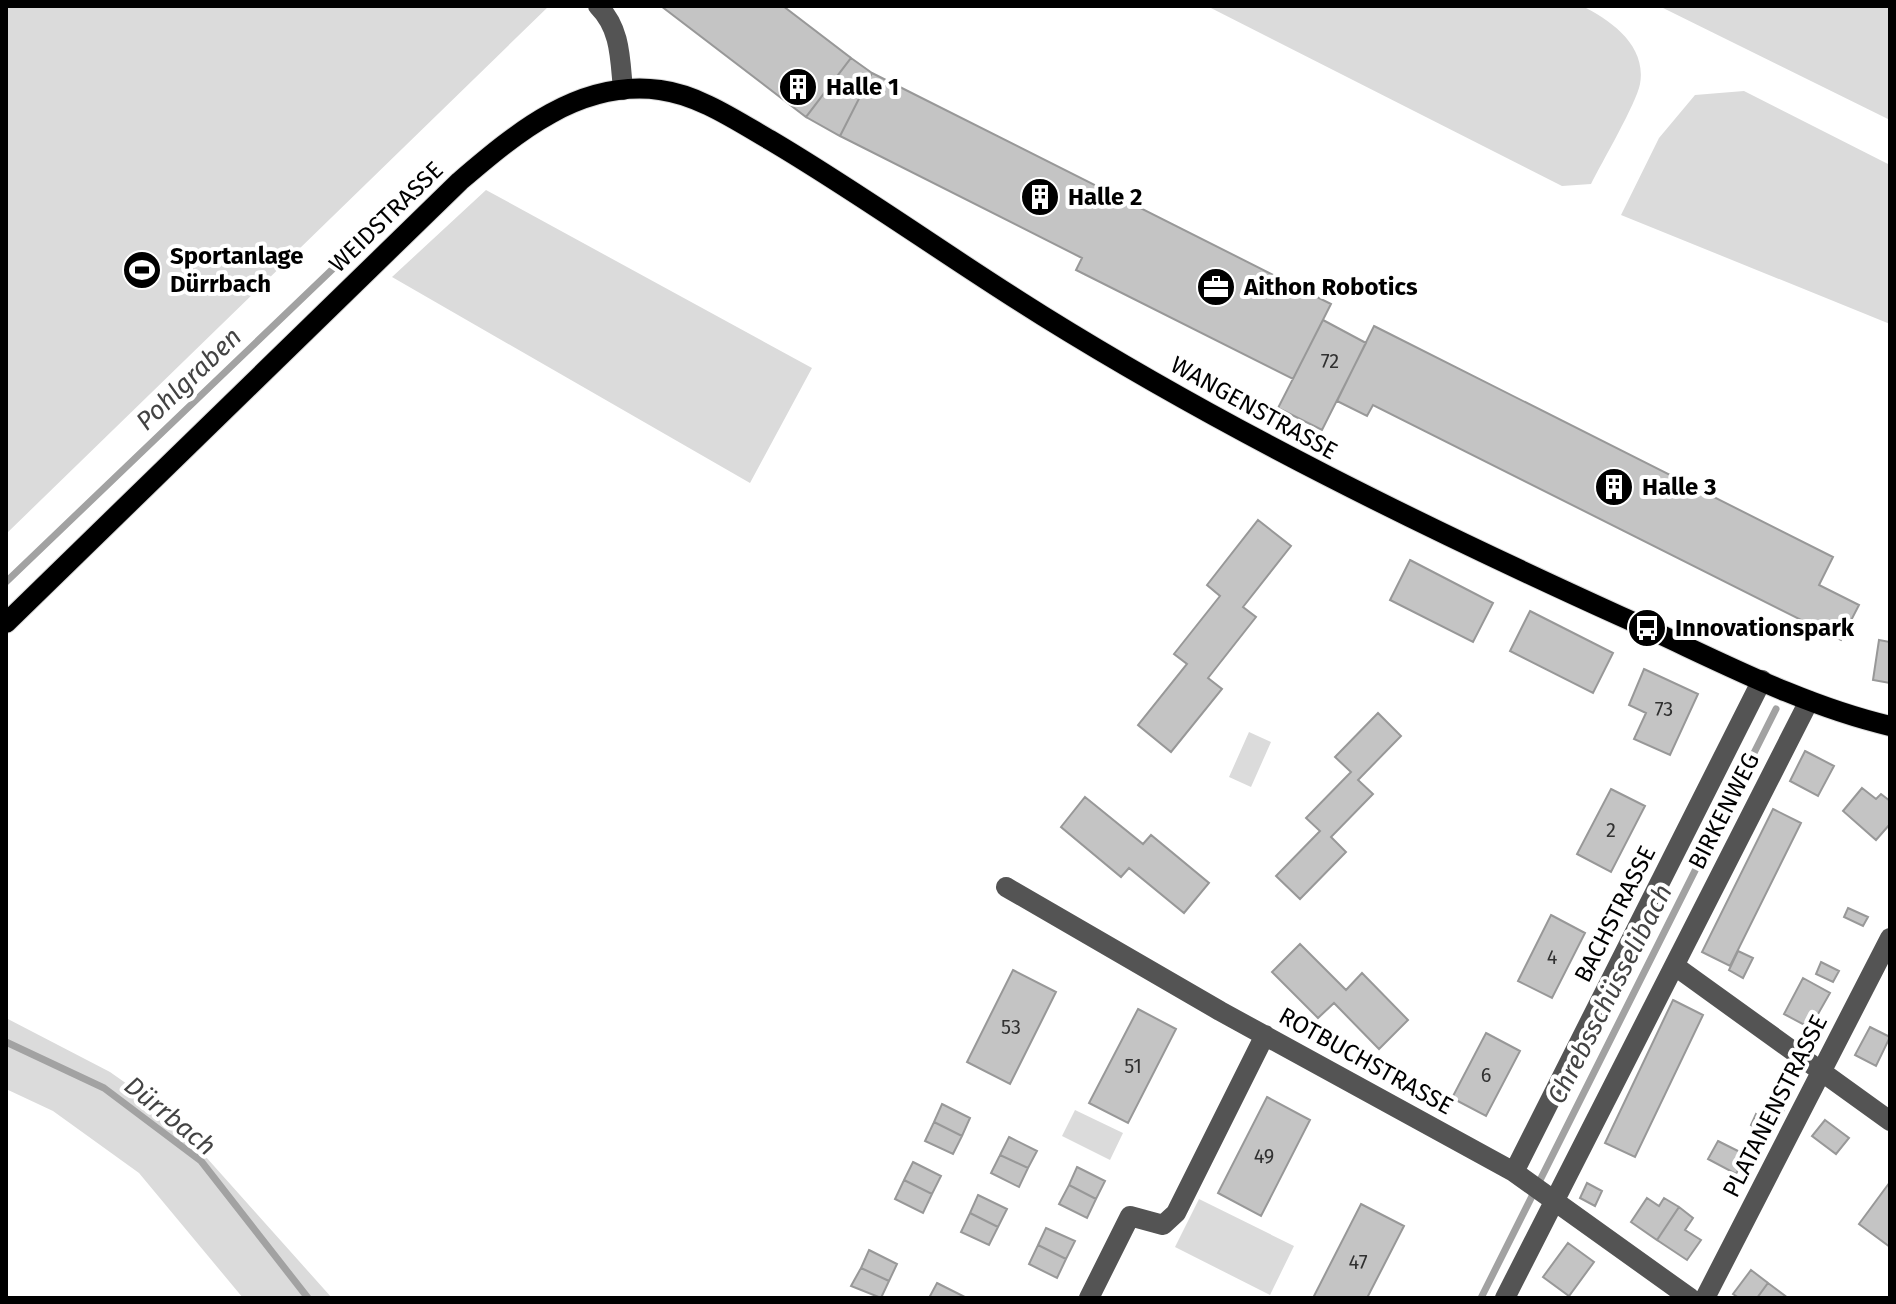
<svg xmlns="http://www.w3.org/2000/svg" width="1896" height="1304" font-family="'Fira Sans',sans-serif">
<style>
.green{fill:#dbdbdb}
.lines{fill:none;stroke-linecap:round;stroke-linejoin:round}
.stream{stroke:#a2a2a2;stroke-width:7}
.building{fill:#c4c4c4;stroke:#989898;stroke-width:2}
.major-casing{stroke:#dbdbdb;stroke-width:22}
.minor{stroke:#545454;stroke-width:20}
.major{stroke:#000;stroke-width:20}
.labels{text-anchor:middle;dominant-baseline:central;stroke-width:8;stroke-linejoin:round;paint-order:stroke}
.number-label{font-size:20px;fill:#313131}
.poi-label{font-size:24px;font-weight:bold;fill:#000;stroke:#fff;text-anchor:start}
.street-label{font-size:24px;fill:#000;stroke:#fff}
.water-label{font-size:26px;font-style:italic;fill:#434343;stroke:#fff}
</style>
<rect width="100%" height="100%" fill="#fff"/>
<!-- green -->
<path class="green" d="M 6,6 L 549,6 L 6,534 Z
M 1207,6 L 1582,6 C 1611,20 1647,46 1640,84 C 1636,104 1602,162 1591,184 L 1562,186 Z
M 1659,6 L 1890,6 L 1890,120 Z
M 1744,91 L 1890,165 L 1890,324 L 1621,215 L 1659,138 L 1695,95 Z
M 486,190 L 812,368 L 750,483 L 392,277 Z
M 1249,732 L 1271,742 L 1251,787 L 1229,777 Z
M 6,1018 L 110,1072 L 164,1110 L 332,1298 L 243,1298 L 139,1173 L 53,1111 L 6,1089 Z
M 1075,1110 L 1123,1133 L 1110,1160 L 1062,1136 Z
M 1199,1199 L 1294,1246 L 1270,1295 L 1175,1247 Z"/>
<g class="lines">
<!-- stream -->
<path class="stream" d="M 6,582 L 435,171
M 6,1042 L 104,1088 L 201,1161 L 308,1298
M 1481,1298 L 1776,709"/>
</g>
<!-- building -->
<path class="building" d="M 661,6 L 783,6 L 851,58 L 806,117 Z
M 851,58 L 872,73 L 840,136 L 806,117 Z
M 872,73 L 1331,304 L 1293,379 L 1076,270 L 1082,258 L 840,136 Z
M 1323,320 L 1366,343 L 1322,430 L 1278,408 Z
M 1374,326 L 1833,557 L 1819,585 L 1859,605 L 1841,640 L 1373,405 L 1367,416 L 1337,401 Z
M 1258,520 L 1291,546 L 1243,607 L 1256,617 L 1208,678 L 1222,689 L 1171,752 L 1138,725 L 1187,664 L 1174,654 L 1220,596 L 1207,585 Z
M 1410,560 L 1493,603 L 1473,642 L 1390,600 Z
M 1530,611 L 1613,653 L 1593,693 L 1510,651 Z
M 1879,640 L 1890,642 L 1890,683 L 1873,680 Z
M 1644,669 L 1698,694 L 1670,755 L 1634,739 L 1646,713 L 1629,705 Z
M 1378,713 L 1401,736 L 1358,780 L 1373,794 L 1331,837 L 1346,852 L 1300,899 L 1276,876 L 1320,831 L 1306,818 L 1351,772 L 1335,757 Z
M 1805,751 L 1834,766 L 1818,796 L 1790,781 Z
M 1862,788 L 1876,799 L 1881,794 L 1890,801 L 1890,824 L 1876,840 L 1843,811 Z
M 1611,789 L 1645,806 L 1611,872 L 1577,854 Z
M 1085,797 L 1143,844 L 1151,835 L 1209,883 L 1184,913 L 1129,868 L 1121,877 L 1061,827 Z
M 1773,809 L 1801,823 L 1730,966 L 1702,952 Z
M 1848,908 L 1868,917 L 1863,926 L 1844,917 Z
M 1551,915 L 1585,933 L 1552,998 L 1518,981 Z
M 1300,944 L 1346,990 L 1362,973 L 1408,1020 L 1379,1049 L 1334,1003 L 1318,1018 L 1272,972 Z
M 1738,951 L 1753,958 L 1743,978 L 1729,970 Z
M 1821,962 L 1839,971 L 1833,982 L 1816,974 Z
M 1013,970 L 1056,992 L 1010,1084 L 967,1062 Z
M 1803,978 L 1830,993 L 1810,1028 L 1784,1014 Z
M 1673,1000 L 1703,1015 L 1635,1157 L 1605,1143 Z
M 1138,1009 L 1176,1029 L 1128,1123 L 1089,1103 Z
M 1870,1027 L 1890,1037 L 1876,1066 L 1855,1055 Z
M 1486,1033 L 1520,1051 L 1486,1116 L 1452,1098 Z
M 1775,1095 L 1788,1102 L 1779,1120 L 1766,1113 Z
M 1267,1097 L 1310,1120 L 1261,1216 L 1218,1193 Z
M 942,1104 L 970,1118 L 962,1136 L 934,1122 Z
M 1756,1114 L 1770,1122 L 1765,1133 L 1751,1125 Z
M 1825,1120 L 1849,1138 L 1836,1154 L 1812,1136 Z
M 934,1122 L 962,1136 L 953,1154 L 925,1141 Z
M 1009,1137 L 1037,1151 L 1028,1168 L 1000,1155 Z
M 1718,1141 L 1746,1155 L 1736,1174 L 1708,1159 Z
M 1000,1155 L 1028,1168 L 1019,1187 L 991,1173 Z
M 913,1162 L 941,1176 L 932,1194 L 904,1180 Z
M 1077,1167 L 1105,1181 L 1096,1199 L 1069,1185 Z
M 904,1180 L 932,1194 L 923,1213 L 895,1199 Z
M 1890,1182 L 1890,1247 L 1859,1224 Z
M 1587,1183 L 1602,1191 L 1595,1206 L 1580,1198 Z
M 1069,1185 L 1096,1199 L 1087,1218 L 1059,1204 Z
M 978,1195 L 1007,1209 L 998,1227 L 970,1213 Z
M 1647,1198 L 1659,1206 L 1664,1198 L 1679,1207 L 1657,1240 L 1631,1222 Z
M 1361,1204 L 1404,1226 L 1367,1298 L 1313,1298 Z
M 1679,1207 L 1693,1218 L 1685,1230 L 1701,1240 L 1687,1260 L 1657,1240 Z
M 970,1213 L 998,1227 L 989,1245 L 961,1232 Z
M 1046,1228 L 1075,1241 L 1066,1259 L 1038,1245 Z
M 1568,1243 L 1594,1262 L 1569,1296 L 1543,1277 Z
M 1038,1245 L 1066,1259 L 1057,1278 L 1029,1264 Z
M 869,1250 L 897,1264 L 889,1281 L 861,1268 Z
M 861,1268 L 889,1281 L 881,1298 L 851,1286 Z
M 1751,1270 L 1768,1283 L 1757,1298 L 1739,1298 L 1733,1294 Z
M 937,1283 L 965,1297 L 964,1298 L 929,1298 Z
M 1768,1283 L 1788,1298 L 1757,1298 Z"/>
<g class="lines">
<defs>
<path id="major" d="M 6,623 L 460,181 C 516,133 580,79 660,90 C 699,95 737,121 770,140 C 863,195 951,259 1043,316 C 1228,431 1422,526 1620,616 C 1708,655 1796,704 1890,726"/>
</defs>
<!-- major casing -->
<use href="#major" class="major-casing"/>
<!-- minor -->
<path class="minor" d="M 598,6 C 621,29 620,59 623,90
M 1006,887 L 1220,1011 L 1514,1172 L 1690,1298
M 1675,966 L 1890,1121
M 1514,1172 L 1762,680
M 1089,1298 L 1130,1216 L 1163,1225 L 1176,1213 L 1265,1035
M 1505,1298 L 1809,701
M 1705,1298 L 1890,938"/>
<!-- major -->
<use href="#major" class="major"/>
</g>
<!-- icons -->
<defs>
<symbol id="building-disc" viewBox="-11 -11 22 22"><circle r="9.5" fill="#000" stroke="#fff"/><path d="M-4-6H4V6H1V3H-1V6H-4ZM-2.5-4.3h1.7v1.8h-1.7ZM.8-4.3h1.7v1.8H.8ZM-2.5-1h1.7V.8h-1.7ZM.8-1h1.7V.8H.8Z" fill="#fff"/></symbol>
<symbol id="stadium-disc" viewBox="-11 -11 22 22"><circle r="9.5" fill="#000" stroke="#fff"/><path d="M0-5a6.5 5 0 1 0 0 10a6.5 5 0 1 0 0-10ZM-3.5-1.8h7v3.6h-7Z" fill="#fff"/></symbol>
<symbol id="office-disc" viewBox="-11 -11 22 22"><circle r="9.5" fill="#000" stroke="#fff"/><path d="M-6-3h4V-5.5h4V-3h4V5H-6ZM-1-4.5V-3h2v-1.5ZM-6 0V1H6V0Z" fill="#fff"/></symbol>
<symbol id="bus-disc" viewBox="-11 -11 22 22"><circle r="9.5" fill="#000" stroke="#fff"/><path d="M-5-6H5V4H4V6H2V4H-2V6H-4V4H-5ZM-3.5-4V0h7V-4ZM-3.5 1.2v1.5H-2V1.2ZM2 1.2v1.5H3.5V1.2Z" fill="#fff"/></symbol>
</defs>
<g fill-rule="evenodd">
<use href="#building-disc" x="776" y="65" width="44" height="44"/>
<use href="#building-disc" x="1018" y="175" width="44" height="44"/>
<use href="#stadium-disc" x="120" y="248" width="44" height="44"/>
<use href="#office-disc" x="1194" y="265" width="44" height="44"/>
<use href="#building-disc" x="1592" y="465" width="44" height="44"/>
<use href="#bus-disc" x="1625" y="606" width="44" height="44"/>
</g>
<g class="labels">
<!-- number labels -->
<g class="number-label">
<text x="1330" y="361">72</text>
<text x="1664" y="709">73</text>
<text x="1611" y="830">2</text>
<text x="1552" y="957">4</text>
<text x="1011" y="1027">53</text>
<text x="1133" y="1066">51</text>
<text x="1486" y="1075">6</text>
<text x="1264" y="1156">49</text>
<text x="1358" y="1262">47</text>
</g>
<!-- poi labels -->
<g class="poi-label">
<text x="826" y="87">Halle 1</text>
<text x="1068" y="197">Halle 2</text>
<text x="170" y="256">Sportanlage<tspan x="170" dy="28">Dürrbach</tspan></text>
<text x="1244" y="287">Aithon Robotics</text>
<text x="1642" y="487">Halle 3</text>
<text x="1675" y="628">Innovationspark</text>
</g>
<!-- street labels -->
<g class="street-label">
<text transform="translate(386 217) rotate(-44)">WEIDSTRASSE</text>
<text transform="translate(1254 408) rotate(29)">WANGENSTRASSE</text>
<text transform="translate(1724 811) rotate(-63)">BIRKENWEG</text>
<text transform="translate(1615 914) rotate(-63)">BACHSTRASSE</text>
<text transform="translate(1366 1061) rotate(29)">ROTBUCHSTRASSE</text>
<text transform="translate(1775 1106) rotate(-63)">PLATANENSTRASSE</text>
</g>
<!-- water labels -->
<g class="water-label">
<text transform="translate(189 379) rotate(-44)">Pohlgraben</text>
<text transform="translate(1610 994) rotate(-63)">Chrebsschüsselibach</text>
<text transform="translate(170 1116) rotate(39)">Dürrbach</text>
</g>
</g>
<!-- border -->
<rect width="1896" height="1304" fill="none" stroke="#000000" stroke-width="16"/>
</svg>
